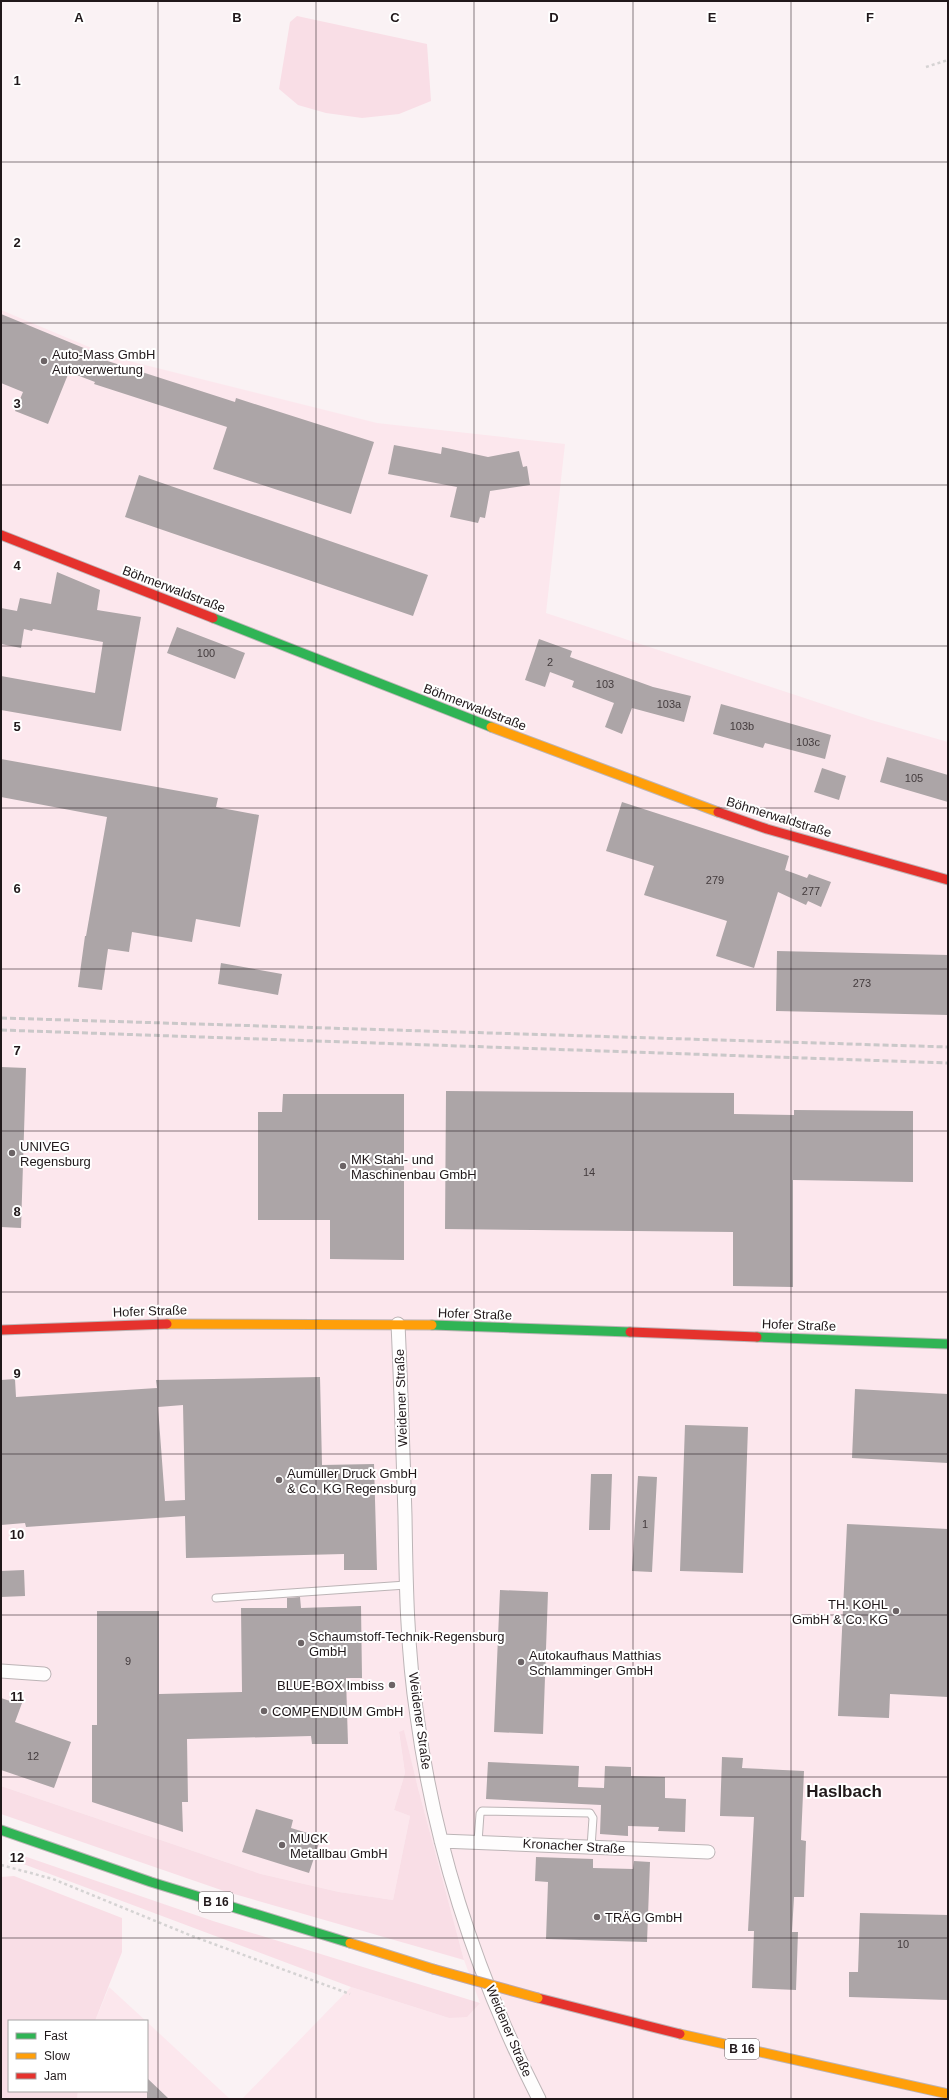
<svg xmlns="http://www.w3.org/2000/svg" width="949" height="2100" font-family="Arial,sans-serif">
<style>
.built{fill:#fce7ed}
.green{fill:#f9dee6}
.building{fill:#aca5a7;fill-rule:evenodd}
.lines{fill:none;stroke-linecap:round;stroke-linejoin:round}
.lane-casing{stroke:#bcb4b6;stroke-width:9}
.street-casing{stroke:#bcb4b6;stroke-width:15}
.fast-casing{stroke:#bcb4b6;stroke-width:11}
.slow-casing{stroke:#bcb4b6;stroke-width:11}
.jam-casing{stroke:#bcb4b6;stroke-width:11}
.path{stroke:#d5d3d3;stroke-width:2.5;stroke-dasharray:3 3;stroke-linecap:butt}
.lane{stroke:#fefdfd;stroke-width:7}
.street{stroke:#fefdfd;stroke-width:13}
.fast{stroke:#30b455;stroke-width:9}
.slow{stroke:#ff9f0a;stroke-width:9}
.jam{stroke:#e5322d;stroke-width:9}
.rail{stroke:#cac8c9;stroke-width:3;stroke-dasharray:6 3;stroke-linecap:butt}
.slow-bridge-casing{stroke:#bca9b0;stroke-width:11;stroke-linecap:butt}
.slow-bridge{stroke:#ff9f0a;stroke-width:9}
.grid{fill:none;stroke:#20181a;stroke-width:1;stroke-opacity:0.55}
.poi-dot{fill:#6c6466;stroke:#fff;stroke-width:1.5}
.labels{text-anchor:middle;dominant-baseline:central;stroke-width:4;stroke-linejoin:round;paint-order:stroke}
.number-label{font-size:11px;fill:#433b3d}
.shield{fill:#fff;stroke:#635d5f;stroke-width:1}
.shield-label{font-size:12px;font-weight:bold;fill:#20181a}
.poi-label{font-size:13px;fill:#20181a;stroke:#fff;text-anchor:start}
.street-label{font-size:13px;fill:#20181a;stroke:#fff}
.district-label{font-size:17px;font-weight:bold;fill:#20181a;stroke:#fff}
.grid-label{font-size:13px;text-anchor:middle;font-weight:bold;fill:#20181a;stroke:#fff;stroke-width:4;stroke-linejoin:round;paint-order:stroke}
</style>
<rect width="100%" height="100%" fill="#faf2f4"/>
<!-- built -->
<path class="built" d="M 1,310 L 113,357 L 377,423 L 565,444 L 546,613 L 871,720 L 948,742 L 948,2099 L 242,2099 L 351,1987 L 449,2018 L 480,2003 L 464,1960 L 418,1788 L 404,1731 L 399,1733 L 405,1773 L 394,1810 L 410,1816 L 393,1900 L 339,1892 L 261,1874 L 1,1786 Z
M 109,1987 L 146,2021 L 95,2021 Z
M 147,2022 L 230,2099 L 77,2099 L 78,2091 L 147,2091 Z"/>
<!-- green -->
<path class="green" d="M 297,16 L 427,44 L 431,101 L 399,114 L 362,118 L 326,113 L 298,105 L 279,89 L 290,22 Z
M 404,1730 L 418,1788 L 464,1960 L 224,1891 L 1,1814 L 1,1786 L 261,1874 L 339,1892 L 393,1900 L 410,1816 L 394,1810 L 405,1773 L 399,1732 Z
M 21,1855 L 213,1921 L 480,2003 L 467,2017 L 449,2018 L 351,1987 L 18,1862 Z
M 14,1876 L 122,1918 L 122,1952 L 95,2021 L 9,2021 L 9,2091 L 78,2091 L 77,2099 L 1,2099 L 1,1877 Z"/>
<!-- building -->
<path class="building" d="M 1,314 L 91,351 L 89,355 L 235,402 L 236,398 L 374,442 L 351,514 L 213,469 L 227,427 L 94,384 L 95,382 L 69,372 L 48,424 L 15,411 L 23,392 L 1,383 Z
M 394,445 L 441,454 L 442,447 L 488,457 L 519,451 L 523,467 L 527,466 L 530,485 L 490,491 L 485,518 L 480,517 L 478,523 L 450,517 L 457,487 L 388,474 Z
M 139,475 L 428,575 L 413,616 L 125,517 Z
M 57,572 L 100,590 L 97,610 L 141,617 L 121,731 L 1,710 L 1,676 L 95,693 L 103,642 L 33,629 L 32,631 L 24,629 L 21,648 L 1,644 L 1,608 L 17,611 L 20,598 L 51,604 Z
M 177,627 L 245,653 L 235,679 L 167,653 Z
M 539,639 L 572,651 L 570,657 L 653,687 L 691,696 L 684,722 L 632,708 L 622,734 L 605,727 L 614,703 L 572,687 L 574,681 L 550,672 L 545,687 L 525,680 Z
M 721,704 L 831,735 L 825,759 L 765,743 L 763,748 L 713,734 Z
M 887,757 L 948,775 L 948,802 L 880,782 Z
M 1,759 L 218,798 L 216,807 L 259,815 L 240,927 L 196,919 L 192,942 L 132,932 L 129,952 L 108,949 L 102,990 L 78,987 L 85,936 L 86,936 L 107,817 L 1,797 Z
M 822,768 L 846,776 L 839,800 L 814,792 Z
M 622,802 L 789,856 L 785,870 L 807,878 L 809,874 L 831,882 L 821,907 L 808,901 L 806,905 L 778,892 L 754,968 L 716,956 L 727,921 L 644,895 L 654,866 L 606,851 Z
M 777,951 L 948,955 L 948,1015 L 776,1011 Z
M 221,963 L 282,974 L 278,995 L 218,984 Z
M 1,1067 L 26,1068 L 21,1228 L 1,1227 Z
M 446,1091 L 734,1093 L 734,1114 L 794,1115 L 794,1110 L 913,1111 L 913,1182 L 793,1180 L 793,1287 L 733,1286 L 733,1232 L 445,1229 Z
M 283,1094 L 404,1094 L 404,1260 L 330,1259 L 330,1220 L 258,1220 L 258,1112 L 282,1112 Z
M 320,1377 L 322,1465 L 374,1464 L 377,1570 L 344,1570 L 344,1554 L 186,1558 L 185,1516 L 26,1527 L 25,1523 L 1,1525 L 1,1380 L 15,1379 L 16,1397 L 157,1388 L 156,1380 ZM 183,1405 L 185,1500 L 165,1501 L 158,1407 Z
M 855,1389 L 948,1394 L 948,1463 L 852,1458 Z
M 685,1425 L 748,1427 L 743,1573 L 680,1571 Z
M 591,1474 L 612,1474 L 610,1530 L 589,1530 Z
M 638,1476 L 657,1477 L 652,1572 L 632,1571 Z
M 847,1524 L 948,1529 L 948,1697 L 890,1694 L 889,1718 L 838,1716 Z
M 24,1570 L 25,1596 L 1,1597 L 1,1571 Z
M 500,1590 L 548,1592 L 543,1734 L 494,1732 Z
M 300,1597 L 301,1608 L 361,1606 L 362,1678 L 346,1678 L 348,1744 L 312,1744 L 311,1736 L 187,1739 L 188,1802 L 182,1802 L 183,1832 L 92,1802 L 92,1725 L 97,1725 L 97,1611 L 159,1611 L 159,1694 L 242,1692 L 241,1608 L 287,1608 L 287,1598 Z
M 1,1698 L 10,1701 L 11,1699 L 22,1703 L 15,1722 L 71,1742 L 54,1788 L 1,1770 Z
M 722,1757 L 743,1758 L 742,1768 L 804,1771 L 801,1840 L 806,1841 L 804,1897 L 794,1897 L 792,1932 L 798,1932 L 796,1990 L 752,1988 L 754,1931 L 748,1931 L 754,1817 L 720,1816 Z
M 488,1762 L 579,1766 L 578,1787 L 604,1788 L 605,1766 L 631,1767 L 631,1776 L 665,1777 L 665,1798 L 686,1799 L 685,1832 L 658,1831 L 659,1827 L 628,1826 L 628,1836 L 600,1834 L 601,1805 L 486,1799 Z
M 256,1809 L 293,1820 L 291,1828 L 321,1837 L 309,1873 L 242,1852 Z
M 536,1857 L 593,1859 L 593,1868 L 633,1869 L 634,1861 L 650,1862 L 647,1942 L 546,1939 L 548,1882 L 535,1881 Z
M 860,1913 L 948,1915 L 948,2000 L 849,1997 L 849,1972 L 858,1972 Z
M 147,2078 L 169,2099 L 147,2099 Z"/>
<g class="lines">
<defs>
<path id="lane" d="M 216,1598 L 406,1585
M 478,1842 L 480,1814 L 482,1811 L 590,1813 L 593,1818 L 591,1847"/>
<path id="street" d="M 398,1324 C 401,1388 403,1452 405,1516 C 406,1583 407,1650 417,1716 C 435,1849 478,1979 539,2099
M 1,1671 L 44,1674
M 441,1841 L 708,1852"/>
<path id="fast" d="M 213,618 L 491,727
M 432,1325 L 630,1332
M 757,1337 L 948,1344
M 1,1830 L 151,1882 L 350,1943"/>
<path id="slow" d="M 491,727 L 718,812
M 167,1324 L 432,1325
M 350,1943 L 433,1969
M 680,2034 L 948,2094"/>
<path id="jam" d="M 1,535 L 213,618
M 718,812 L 767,829 L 948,880
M 1,1330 L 167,1324
M 630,1332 L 757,1337
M 538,1998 L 680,2034"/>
</defs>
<!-- lane casing -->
<use href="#lane" class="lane-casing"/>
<!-- street casing -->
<use href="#street" class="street-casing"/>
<!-- fast casing -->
<use href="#fast" class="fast-casing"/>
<!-- slow casing -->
<use href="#slow" class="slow-casing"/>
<!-- jam casing -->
<use href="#jam" class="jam-casing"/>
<!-- path -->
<path class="path" d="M 926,67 L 948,60
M 1,1865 L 53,1879 L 192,1936 L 350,1994"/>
<!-- lane -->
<use href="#lane" class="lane"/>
<!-- street -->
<use href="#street" class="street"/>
<!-- fast -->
<use href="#fast" class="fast"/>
<!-- slow -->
<use href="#slow" class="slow"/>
<!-- jam -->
<use href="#jam" class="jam"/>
<!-- rail -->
<path class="rail" d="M 1,1018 L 948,1047
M 1,1030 L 948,1063"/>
<defs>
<path id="slow-bridge" d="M 433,1969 L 538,1998"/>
</defs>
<!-- slow-bridge casing -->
<use href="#slow-bridge" class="slow-bridge-casing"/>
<!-- slow-bridge -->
<use href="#slow-bridge" class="slow-bridge"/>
</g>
<!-- grid -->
<path class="grid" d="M 158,1 L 158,2099M 316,1 L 316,2099M 474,1 L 474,2099M 633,1 L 633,2099M 791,1 L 791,2099M 1,162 L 948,162M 1,323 L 948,323M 1,485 L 948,485M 1,646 L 948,646M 1,808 L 948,808M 1,969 L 948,969M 1,1131 L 948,1131M 1,1292 L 948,1292M 1,1454 L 948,1454M 1,1615 L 948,1615M 1,1777 L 948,1777M 1,1938 L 948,1938"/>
<!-- markers -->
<g class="poi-dot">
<circle cx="44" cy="361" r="4"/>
<circle cx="12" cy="1153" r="4"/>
<circle cx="343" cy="1166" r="4"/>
<circle cx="279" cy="1480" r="4"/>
<circle cx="896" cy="1611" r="4"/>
<circle cx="301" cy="1643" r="4"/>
<circle cx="521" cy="1662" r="4"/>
<circle cx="392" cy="1685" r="4"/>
<circle cx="264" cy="1711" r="4"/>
<circle cx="282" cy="1845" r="4"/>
<circle cx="597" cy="1917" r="4"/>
</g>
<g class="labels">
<!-- number labels -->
<g class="number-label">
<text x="206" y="653">100</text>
<text x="550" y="662">2</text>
<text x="605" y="684">103</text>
<text x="669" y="704">103a</text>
<text x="742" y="726">103b</text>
<text x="808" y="742">103c</text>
<text x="914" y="778">105</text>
<text x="715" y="880">279</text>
<text x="811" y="891">277</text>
<text x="862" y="983">273</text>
<text x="589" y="1172">14</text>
<text x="645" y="1524">1</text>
<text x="128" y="1661">9</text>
<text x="33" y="1756">12</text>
<text x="903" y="1944">10</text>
</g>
<!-- shield labels -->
<g class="shield">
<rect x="199" y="1892" width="34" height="20" rx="3"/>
<rect x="725" y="2039" width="34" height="20" rx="3"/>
</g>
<g class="shield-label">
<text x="216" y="1902">B 16</text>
<text x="742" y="2049">B 16</text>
</g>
<!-- poi labels -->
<g class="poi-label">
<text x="52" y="354">Auto-Mass GmbH<tspan x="52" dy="15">Autoverwertung</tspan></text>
<text x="20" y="1146">UNIVEG<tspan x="20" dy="15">Regensburg</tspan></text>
<text x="351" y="1159">MK Stahl- und<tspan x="351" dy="15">Maschinenbau GmbH</tspan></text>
<text x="287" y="1473">Aumüller Druck GmbH<tspan x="287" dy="15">&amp; Co. KG Regensburg</tspan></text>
<text x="888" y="1604" text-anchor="end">TH. KOHL<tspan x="888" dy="15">GmbH &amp; Co. KG</tspan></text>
<text x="309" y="1636">Schaumstoff-Technik-Regensburg<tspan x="309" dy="15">GmbH</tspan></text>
<text x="529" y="1655">Autokaufhaus Matthias<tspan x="529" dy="15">Schlamminger GmbH</tspan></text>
<text x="384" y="1685" text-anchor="end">BLUE-BOX Imbiss</text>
<text x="272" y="1711">COMPENDIUM GmbH</text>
<text x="290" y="1838">MUCK<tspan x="290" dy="15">Metallbau GmbH</tspan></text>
<text x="605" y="1917">TRÄG GmbH</text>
</g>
<!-- street labels -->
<g class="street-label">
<text transform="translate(174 589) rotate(21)">Böhmerwaldstraße</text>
<text transform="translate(475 707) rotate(21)">Böhmerwaldstraße</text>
<text transform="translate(779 817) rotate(17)">Böhmerwaldstraße</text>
<text transform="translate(150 1311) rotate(-2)">Hofer Straße</text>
<text transform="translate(475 1314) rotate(2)">Hofer Straße</text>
<text transform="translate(799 1325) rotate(2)">Hofer Straße</text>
<text transform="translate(401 1398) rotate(-92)">Weidener Straße</text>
<text transform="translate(420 1721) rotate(82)">Weidener Straße</text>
<text transform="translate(574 1846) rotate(3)">Kronacher Straße</text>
<text transform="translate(509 2031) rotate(67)">Weidener Straße</text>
</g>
<!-- district labels -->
<g class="district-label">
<text x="844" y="1791">Haslbach</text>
</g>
</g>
<g class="grid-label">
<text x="79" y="22">A</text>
<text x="237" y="22">B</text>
<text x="395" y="22">C</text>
<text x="554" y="22">D</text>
<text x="712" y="22">E</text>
<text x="870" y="22">F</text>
<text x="17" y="85">1</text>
<text x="17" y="247">2</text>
<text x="17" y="408">3</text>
<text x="17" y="570">4</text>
<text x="17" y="731">5</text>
<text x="17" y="893">6</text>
<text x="17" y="1055">7</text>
<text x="17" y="1216">8</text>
<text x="17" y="1378">9</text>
<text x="17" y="1539">10</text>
<text x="17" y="1701">11</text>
<text x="17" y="1862">12</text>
</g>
<!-- border -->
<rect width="949" height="2100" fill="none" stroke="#20181a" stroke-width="4"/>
<!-- legend -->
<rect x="8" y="2020" width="140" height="72" fill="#ffffff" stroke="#a6a3a3"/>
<rect x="16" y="2033" width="20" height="6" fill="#30b455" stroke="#a6a3a3"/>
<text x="44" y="2040" font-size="12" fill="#20181a">Fast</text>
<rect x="16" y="2053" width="20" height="6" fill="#ff9f0a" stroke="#a6a3a3"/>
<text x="44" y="2060" font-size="12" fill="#20181a">Slow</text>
<rect x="16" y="2073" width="20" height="6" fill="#e5322d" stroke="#a6a3a3"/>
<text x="44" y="2080" font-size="12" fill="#20181a">Jam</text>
</svg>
